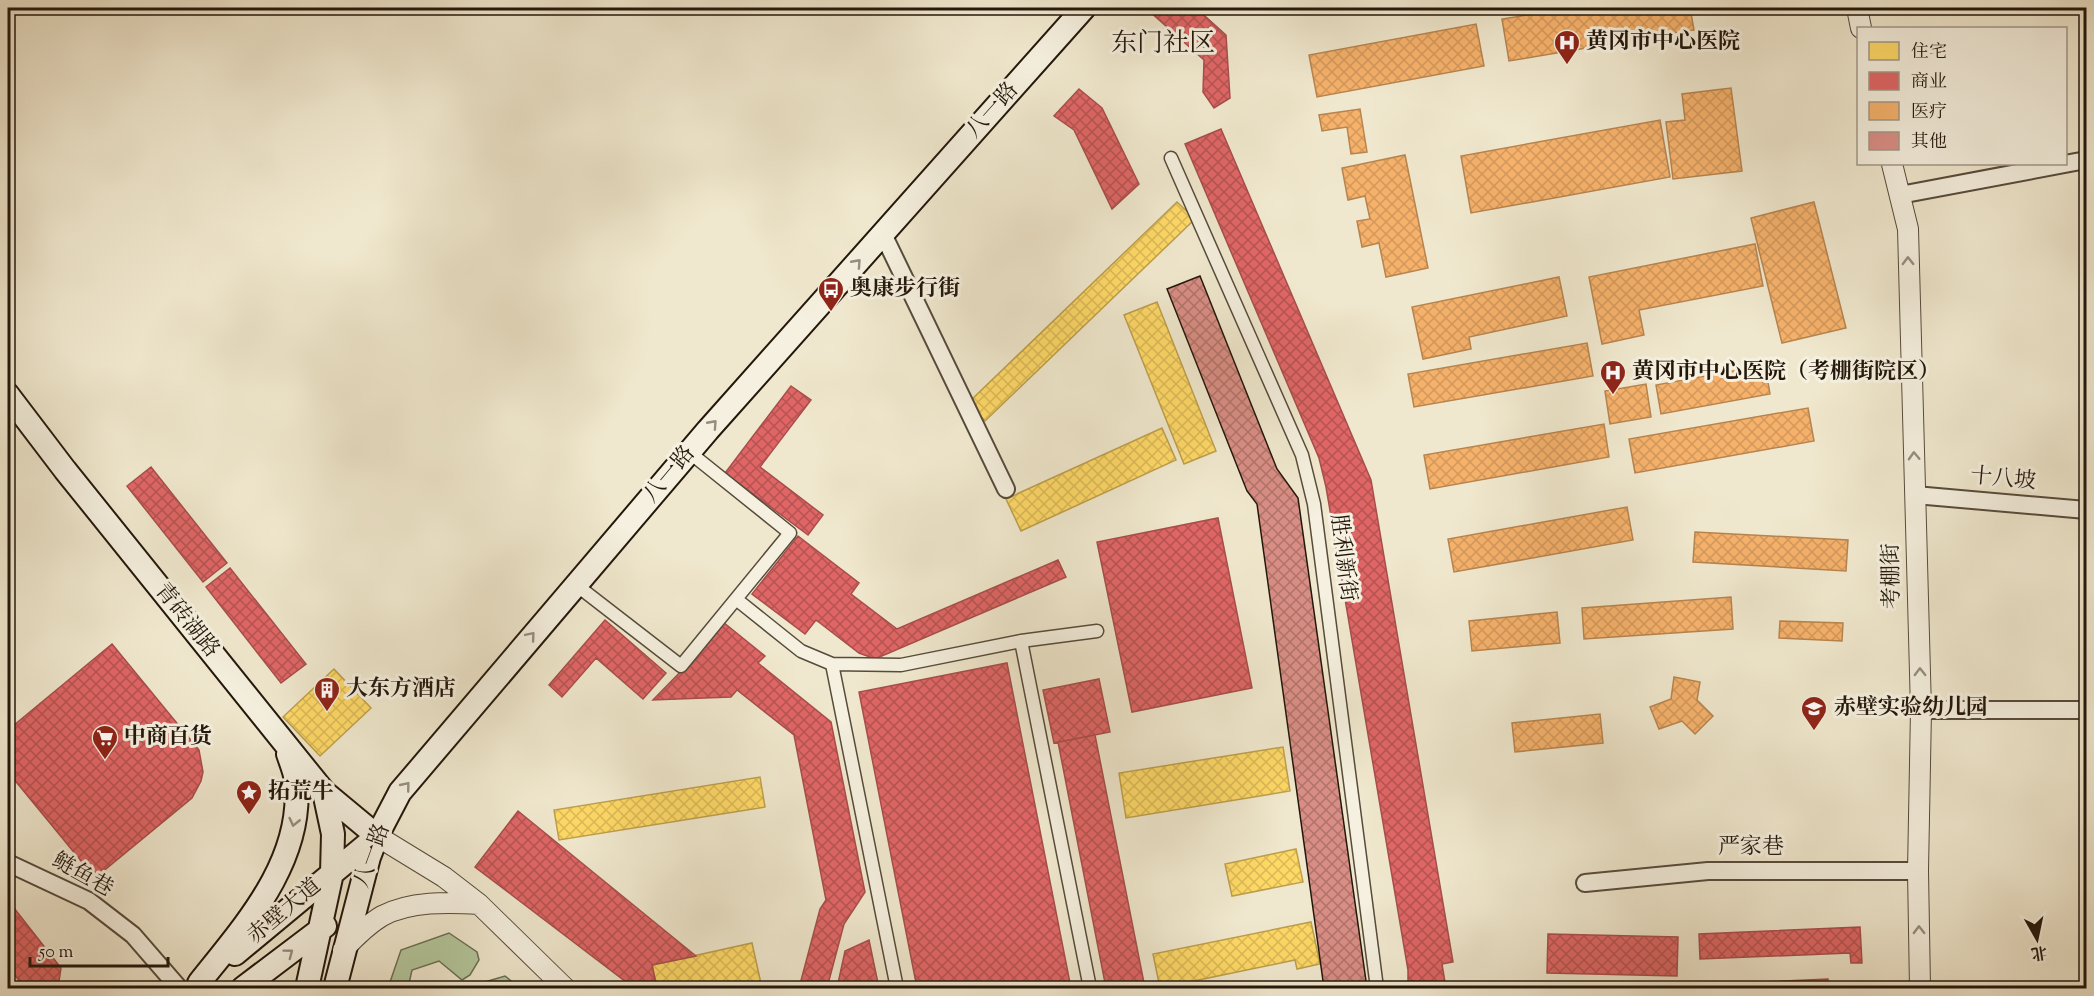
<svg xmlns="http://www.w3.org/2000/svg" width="2094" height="996" font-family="'Sorts Mill Goudy','Noto Serif SC',serif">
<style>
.green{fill:#b4c79c;stroke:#6c6f54;stroke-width:1.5}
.homes{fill:url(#homes-cross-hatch);stroke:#bd9f4b;stroke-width:1.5}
.shops{fill:url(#shops-cross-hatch);stroke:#a74e4b;stroke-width:1.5}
.health{fill:url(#health-cross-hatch);stroke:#b7844e;stroke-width:1.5}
.building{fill:url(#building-cross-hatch);stroke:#23170c;stroke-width:1.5}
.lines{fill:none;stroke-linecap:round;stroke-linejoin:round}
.pedestrian-casing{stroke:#564b3c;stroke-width:15}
.minor-casing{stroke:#564b3c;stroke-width:20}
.tertiary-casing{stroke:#564b3c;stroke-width:22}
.secondary-casing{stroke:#23170c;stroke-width:26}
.pedestrian{stroke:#f5f0df;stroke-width:12}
.minor{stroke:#f5f0df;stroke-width:16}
.tertiary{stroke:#f5f0df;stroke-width:20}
.secondary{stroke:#f5f0df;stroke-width:22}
.oneway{stroke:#968e80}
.labels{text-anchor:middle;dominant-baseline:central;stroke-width:6;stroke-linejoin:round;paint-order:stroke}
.poi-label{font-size:22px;font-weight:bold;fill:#23170c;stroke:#f5f0df;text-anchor:start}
.street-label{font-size:22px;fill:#23170c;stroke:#f5f0df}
.quarter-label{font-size:26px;fill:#23170c;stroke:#f5f0df}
</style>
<defs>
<pattern id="homes-cross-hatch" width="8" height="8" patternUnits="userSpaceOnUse" patternTransform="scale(1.5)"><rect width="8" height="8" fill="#ffd966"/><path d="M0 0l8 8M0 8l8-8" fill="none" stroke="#daba57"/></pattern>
<pattern id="shops-cross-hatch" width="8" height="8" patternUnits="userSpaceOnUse" patternTransform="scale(1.5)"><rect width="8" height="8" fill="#e06666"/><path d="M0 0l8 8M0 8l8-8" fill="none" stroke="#b55352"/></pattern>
<pattern id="health-cross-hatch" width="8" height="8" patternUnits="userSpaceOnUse" patternTransform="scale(1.5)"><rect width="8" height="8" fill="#f6b26b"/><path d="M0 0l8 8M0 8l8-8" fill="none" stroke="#d3985c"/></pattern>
<pattern id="building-cross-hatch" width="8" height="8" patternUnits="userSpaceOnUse" patternTransform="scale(1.5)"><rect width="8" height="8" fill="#d98e85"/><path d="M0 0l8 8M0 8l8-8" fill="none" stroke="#b0736b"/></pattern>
</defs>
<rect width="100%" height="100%" fill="#f0e8ce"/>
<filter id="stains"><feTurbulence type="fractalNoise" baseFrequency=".00333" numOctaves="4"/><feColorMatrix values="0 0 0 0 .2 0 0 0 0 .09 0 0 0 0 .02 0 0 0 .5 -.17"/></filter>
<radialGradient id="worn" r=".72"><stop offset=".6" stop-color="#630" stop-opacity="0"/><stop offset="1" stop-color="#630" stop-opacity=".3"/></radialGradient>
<!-- green -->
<path class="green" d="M 449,933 L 477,952 L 479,960 L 470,975 L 462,980 L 439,961 L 412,970 L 408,988 L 388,988 L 401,950 Z
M 505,976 L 520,988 L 475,988 L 478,984 Z"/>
<!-- homes -->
<path class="homes" d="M 1177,202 L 1195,219 L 985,421 L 968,403 Z
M 1157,302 L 1216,451 L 1184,464 L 1124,315 Z
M 1162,428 L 1176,460 L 1021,531 L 1006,499 Z
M 334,669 L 371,708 L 320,756 L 283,717 Z
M 1283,747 L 1290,791 L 1126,818 L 1119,773 Z
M 760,777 L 765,807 L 559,840 L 554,810 Z
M 1296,849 L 1303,882 L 1232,896 L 1225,864 Z
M 1311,922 L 1320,964 L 1297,969 L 1295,960 L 1160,988 L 1153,954 Z
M 752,943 L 762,988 L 657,988 L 652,965 Z"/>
<!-- shops -->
<path class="shops" d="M 1152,8 L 1196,8 L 1226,35 L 1230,98 L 1214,108 L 1203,92 L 1204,60 L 1149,11 Z
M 1079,89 L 1102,108 L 1139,184 L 1112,209 L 1074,130 L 1054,116 Z
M 1221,129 L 1371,480 L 1453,962 L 1442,964 L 1446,988 L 1408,988 L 1408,970 L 1326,487 L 1319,458 L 1185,144 Z
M 791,386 L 811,400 L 760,467 L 823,515 L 808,535 L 725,473 Z
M 151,467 L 227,563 L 203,582 L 127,486 Z
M 1218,518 L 1252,688 L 1132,712 L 1097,542 Z
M 798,536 L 859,583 L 851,594 L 897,629 L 1058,560 L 1066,577 L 875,659 L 859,653 L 816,620 L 805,634 L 752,594 Z
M 230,568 L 306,664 L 281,683 L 206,587 Z
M 605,620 L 666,673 L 643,699 L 596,658 L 562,697 L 549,685 Z
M 723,622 L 765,656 L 758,663 L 831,722 L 865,892 L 844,924 L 827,988 L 799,988 L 820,909 L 826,900 L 794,735 L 737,690 L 731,697 L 653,700 L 689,663 Z
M 112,644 L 199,750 L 203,772 L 201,781 L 192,798 L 95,878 L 8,772 L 8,730 Z
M 1007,663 L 1071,988 L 917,988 L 859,692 Z
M 1099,679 L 1110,732 L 1054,743 L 1043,690 Z
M 1095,735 L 1145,988 L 1106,988 L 1058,742 Z
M 518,811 L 696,956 L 652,965 L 657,988 L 634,988 L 475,867 Z
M 14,908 L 61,968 L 58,988 L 11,988 L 20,982 L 8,966 L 8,913 Z
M 1860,927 L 1862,963 L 1851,963 L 1850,953 L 1700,959 L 1699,934 Z
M 1548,934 L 1678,937 L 1677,976 L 1547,973 Z
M 869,940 L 879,988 L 837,988 L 845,951 Z
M 1828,979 L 1828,988 L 1694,988 L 1693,985 Z"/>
<!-- health -->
<path class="health" d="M 1571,8 L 1690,8 L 1694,30 L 1509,61 L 1502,19 Z
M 1476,24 L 1484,66 L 1317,97 L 1309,55 Z
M 1731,88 L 1742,171 L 1673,179 L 1666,122 L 1685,120 L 1682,94 Z
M 1360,109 L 1367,152 L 1351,154 L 1347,127 L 1322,131 L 1319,115 Z
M 1660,120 L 1670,177 L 1471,213 L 1461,156 Z
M 1405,155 L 1428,268 L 1386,277 L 1379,243 L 1362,247 L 1357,221 L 1370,219 L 1365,196 L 1348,200 L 1342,168 Z
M 1814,202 L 1846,328 L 1782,343 L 1751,218 Z
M 1755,244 L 1763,286 L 1639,310 L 1644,335 L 1602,344 L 1589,277 Z
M 1559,277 L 1567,316 L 1469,337 L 1471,349 L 1423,359 L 1412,307 Z
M 1587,343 L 1593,376 L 1414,407 L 1408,374 Z
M 1765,365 L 1770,394 L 1661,414 L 1656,385 Z
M 1646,384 L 1651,417 L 1610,424 L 1605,391 Z
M 1808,408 L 1814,441 L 1635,473 L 1629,439 Z
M 1604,424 L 1609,457 L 1430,489 L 1424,455 Z
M 1627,507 L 1633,540 L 1454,572 L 1448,539 Z
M 1695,532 L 1848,540 L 1846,571 L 1693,562 Z
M 1731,597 L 1733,629 L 1584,639 L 1582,608 Z
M 1557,612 L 1560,643 L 1472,651 L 1469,621 Z
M 1780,621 L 1843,623 L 1842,641 L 1779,638 Z
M 1674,677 L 1700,682 L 1697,700 L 1713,716 L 1695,734 L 1682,721 L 1659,729 L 1650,707 L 1671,699 Z
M 1600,714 L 1603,743 L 1515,752 L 1512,723 Z"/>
<!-- building -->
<path class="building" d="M 1200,276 L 1277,469 L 1298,498 L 1367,988 L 1324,988 L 1257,504 L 1247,491 L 1167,289 Z"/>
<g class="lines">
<defs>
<path id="pedestrian" d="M 1171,158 L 1302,455 L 1314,504 L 1377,988
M 575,584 L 681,666 L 790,533 L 689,452
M 736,599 L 801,651 L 832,664 L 901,665 L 1021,641 L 1097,631
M 1021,641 L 1090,988
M 832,664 L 897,988"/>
<path id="minor" d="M 1900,195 L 2086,160
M 883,234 L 1006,489
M 1915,495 L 2086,510
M 1921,710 L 2086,710
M 8,863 L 89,901 L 133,935 L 179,988
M 1585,883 L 1708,871 L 1918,871"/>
<path id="tertiary" d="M 1857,8 L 1861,28
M 1892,164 L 1908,229 L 1921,710 L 1918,871 L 1920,988
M 377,836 L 444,877 L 479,904 L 565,988
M 343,950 C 355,937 367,925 382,916 C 410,901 448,902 479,904"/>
<path id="secondary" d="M 8,395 L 65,470 L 324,792 L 377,836
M 235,954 L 376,837
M 199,983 C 245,925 304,861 296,781 C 295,772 291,763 288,754
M 243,988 L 325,926
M 307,988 L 332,873 L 333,834 L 324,792
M 335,988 L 369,857 L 377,836 L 400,792 L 708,430 L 1084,8"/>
</defs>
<!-- pedestrian casing -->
<use href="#pedestrian" class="pedestrian-casing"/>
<!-- minor casing -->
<use href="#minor" class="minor-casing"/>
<!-- tertiary casing -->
<use href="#tertiary" class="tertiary-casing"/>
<!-- secondary casing -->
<use href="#secondary" class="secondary-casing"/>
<!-- pedestrian -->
<use href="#pedestrian" class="pedestrian"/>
<!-- minor -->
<use href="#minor" class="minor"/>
<!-- tertiary -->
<use href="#tertiary" class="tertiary"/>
<!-- secondary -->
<use href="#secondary" class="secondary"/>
</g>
<!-- one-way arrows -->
<defs><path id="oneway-chevron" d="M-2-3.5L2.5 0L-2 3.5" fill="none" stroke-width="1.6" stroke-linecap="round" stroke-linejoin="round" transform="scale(1.5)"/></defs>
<g class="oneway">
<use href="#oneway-chevron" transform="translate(1908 261) rotate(-91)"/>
<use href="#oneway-chevron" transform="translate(857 263) rotate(-48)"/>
<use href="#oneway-chevron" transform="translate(713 424) rotate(-48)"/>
<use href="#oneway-chevron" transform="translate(1914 456) rotate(-92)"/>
<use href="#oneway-chevron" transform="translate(531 636) rotate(-50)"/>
<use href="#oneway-chevron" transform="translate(1920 672) rotate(-91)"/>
<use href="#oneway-chevron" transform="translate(406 786) rotate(-51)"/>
<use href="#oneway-chevron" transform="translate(294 822) rotate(103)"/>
<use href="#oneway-chevron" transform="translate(1919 930) rotate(-91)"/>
<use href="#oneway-chevron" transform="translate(289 953) rotate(-37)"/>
</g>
<!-- icons -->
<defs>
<symbol id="hospital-pin" viewBox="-11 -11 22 30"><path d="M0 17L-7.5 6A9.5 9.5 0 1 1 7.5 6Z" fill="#8f2418" stroke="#f5f0df"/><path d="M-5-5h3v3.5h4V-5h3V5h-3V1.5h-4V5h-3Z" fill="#fff"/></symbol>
<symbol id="bus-pin" viewBox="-11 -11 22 30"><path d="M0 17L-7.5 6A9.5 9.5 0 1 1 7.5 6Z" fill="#8f2418" stroke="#f5f0df"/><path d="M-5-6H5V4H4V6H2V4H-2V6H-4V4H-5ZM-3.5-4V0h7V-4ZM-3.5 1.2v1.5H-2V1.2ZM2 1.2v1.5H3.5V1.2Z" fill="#fff"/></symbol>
<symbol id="building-pin" viewBox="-11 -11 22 30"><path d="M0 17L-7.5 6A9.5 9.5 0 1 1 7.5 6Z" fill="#8f2418" stroke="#f5f0df"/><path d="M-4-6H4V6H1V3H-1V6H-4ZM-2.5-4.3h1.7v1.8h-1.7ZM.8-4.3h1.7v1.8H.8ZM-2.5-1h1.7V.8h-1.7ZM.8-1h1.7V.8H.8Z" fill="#fff"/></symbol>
<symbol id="school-pin" viewBox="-11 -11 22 30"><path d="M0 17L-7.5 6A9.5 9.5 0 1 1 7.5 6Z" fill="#8f2418" stroke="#f5f0df"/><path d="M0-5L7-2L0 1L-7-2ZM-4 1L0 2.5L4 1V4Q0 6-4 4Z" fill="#fff"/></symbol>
<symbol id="supermarket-pin" viewBox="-11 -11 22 30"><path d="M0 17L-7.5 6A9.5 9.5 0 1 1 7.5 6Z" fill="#8f2418" stroke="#f5f0df"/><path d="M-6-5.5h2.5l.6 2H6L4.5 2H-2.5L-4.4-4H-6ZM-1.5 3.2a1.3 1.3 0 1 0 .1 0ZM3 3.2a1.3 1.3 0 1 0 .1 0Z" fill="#fff"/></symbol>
<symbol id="sight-pin" viewBox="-11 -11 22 30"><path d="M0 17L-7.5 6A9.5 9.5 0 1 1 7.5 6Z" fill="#8f2418" stroke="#f5f0df"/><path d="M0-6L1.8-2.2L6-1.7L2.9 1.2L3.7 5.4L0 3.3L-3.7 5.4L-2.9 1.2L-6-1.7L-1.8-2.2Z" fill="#fff"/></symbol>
</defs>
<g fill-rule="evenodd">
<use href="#hospital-pin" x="1552" y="28" width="30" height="40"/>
<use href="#bus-pin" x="816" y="275" width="30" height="40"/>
<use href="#hospital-pin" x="1598" y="358" width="30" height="40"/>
<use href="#building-pin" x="312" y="675" width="30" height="40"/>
<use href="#school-pin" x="1799" y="694" width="30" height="40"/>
<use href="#supermarket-pin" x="90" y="723" width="30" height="40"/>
<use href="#sight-pin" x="234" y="778" width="30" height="40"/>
</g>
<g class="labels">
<!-- poi labels -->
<g class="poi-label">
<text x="1586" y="43">黄冈市中心医院</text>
<text x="850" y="290">奥康步行街</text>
<text x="1632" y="373">黄冈市中心医院（考棚街院区）</text>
<text x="346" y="690">大东方酒店</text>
<text x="1834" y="709">赤壁实验幼儿园</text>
<text x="124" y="738">中商百货</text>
<text x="268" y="793">拓荒牛</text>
</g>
<!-- street labels -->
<g class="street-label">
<text transform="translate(993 111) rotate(-48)">八一路</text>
<text transform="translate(670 475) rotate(-50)">八一路</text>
<text transform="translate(2003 480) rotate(5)">十八坡</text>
<text transform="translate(1342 558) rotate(83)">胜利新街</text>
<text transform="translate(1893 576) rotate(-91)">考棚街</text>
<text transform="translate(186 621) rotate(51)">青砖湖路</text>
<text x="1751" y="848">严家巷</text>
<text transform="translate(373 856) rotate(-70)">八一路</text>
<text transform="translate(82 876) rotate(29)">鲢鱼巷</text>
<text transform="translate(285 912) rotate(-40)">赤壁大道</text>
</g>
<!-- quarter labels -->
<g class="quarter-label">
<text x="1163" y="44">东门社区</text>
</g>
</g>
<!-- margin -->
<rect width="2094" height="996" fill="none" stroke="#f0e8ce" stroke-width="30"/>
<rect x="9" y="9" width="2076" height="978" fill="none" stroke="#23170c" stroke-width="3"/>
<rect x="15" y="15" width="2064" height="966" fill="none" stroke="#23170c" stroke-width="1.5"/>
<!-- legend -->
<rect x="1857" y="27" width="210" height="138" fill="#f5f0df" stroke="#a1998b" stroke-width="1.5"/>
<rect x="1869" y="42" width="30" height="18" fill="#ffd966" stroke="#a1998b" stroke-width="1.5"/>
<text x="1911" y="57" font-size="18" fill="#23170c">住宅</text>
<rect x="1869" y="72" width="30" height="18" fill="#e06666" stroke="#a1998b" stroke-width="1.5"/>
<text x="1911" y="87" font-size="18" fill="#23170c">商业</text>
<rect x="1869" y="102" width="30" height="18" fill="#f6b26b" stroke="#a1998b" stroke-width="1.5"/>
<text x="1911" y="117" font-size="18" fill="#23170c">医疗</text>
<rect x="1869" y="132" width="30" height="18" fill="#d98e85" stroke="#a1998b" stroke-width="1.5"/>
<text x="1911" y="147" font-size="18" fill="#23170c">其他</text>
<!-- north arrow -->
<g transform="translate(2037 939) rotate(171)" stroke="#f5f0df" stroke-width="4.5" paint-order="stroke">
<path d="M0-4.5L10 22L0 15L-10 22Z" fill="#23170c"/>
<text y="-9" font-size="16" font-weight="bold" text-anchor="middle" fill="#23170c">北</text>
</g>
<!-- scale -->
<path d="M30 957v9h138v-9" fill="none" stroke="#23170c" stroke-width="3"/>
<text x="39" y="957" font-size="18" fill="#23170c" stroke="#f5f0df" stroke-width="4.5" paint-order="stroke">50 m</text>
<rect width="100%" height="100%" filter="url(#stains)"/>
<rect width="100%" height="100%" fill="url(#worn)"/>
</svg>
